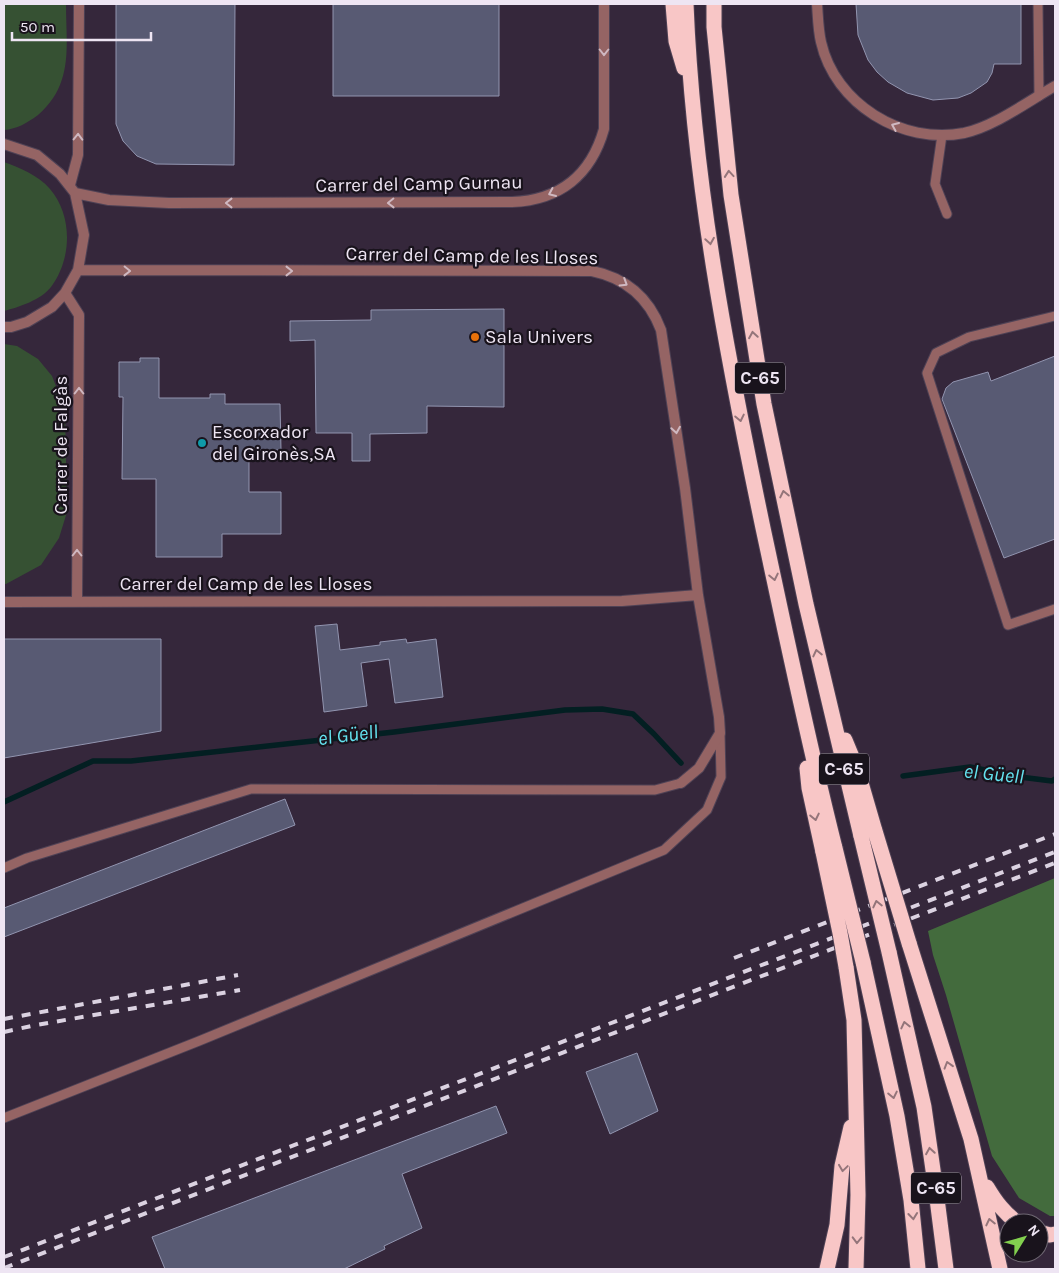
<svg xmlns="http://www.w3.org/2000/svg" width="1059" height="1273" font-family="Karla,sans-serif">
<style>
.green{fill:#365133}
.forest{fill:#436b3d}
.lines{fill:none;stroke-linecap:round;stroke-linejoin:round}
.stream{stroke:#031f22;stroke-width:5.5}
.building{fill:#585a73;stroke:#9295b0}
.lane-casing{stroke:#4f4255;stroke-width:11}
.street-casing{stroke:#4f4255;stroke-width:12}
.highway-casing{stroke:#4f4255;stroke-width:17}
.lane{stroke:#956464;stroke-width:9}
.street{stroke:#956464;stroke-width:10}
.highway{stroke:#f8c6c6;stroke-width:15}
.rail{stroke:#dbd2e1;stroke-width:4;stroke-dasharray:9 9;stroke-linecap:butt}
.highway-bridge-casing{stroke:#4f4255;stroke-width:17;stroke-linecap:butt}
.highway-bridge{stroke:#f8c6c6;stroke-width:15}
.oneway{stroke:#cfb8c1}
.oneway2{stroke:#94757a}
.food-dot{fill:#e8710a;stroke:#19131c;stroke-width:2}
.culture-dot{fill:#0f9aa8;stroke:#19131c;stroke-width:2}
.labels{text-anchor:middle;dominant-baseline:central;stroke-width:4.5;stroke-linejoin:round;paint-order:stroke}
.shield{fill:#19131c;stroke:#aea6b2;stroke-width:1}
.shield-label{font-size:18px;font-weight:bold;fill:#eee5f3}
.street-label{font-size:19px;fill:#eee5f3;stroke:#19131c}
.poi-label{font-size:19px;fill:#eee5f3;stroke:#19131c;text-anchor:start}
.water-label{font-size:20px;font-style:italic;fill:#64e4f1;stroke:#19131c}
</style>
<rect width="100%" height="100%" fill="#35273b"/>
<!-- green -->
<path class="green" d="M 4,4 L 66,4 C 66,46 74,84 38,115 C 27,123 17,129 4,130 Z
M 4,162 C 20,168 38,175 50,189 C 73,216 72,259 51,287 C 41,300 19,307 4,311 Z
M 4,344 L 17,346 L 38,359 L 52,376 L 65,409 L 67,512 L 59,538 L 41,565 L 6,584 L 4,584 Z"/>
<!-- forest -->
<path class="forest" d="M 1055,878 L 1055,1216 L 1050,1216 L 1019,1198 L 992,1156 L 946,995 L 933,955 L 928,931 Z"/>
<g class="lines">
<!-- stream -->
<path class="stream" d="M 903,776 L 970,767 L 1020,777 L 1052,781 L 1055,779
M 4,802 L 93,761 L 131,761 L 394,732 L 565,710 L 602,709 L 633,714 L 654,734 L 681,763"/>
</g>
<!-- building -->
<path class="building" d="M 116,4 L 235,4 L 234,165 L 156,164 L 137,156 L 123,141 L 116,124 Z
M 333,4 L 499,4 L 499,96 L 333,96 Z
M 856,4 L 1021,4 L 1021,64 L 994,64 L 992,73 L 987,82 L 971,93 L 958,98 L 933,100 L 907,93 L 888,82 L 877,72 L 868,60 L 858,35 Z
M 504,309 L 504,407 L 427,406 L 427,433 L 370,434 L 370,461 L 352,461 L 352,433 L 316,433 L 315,340 L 290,341 L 290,321 L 371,320 L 371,310 Z
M 1055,356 L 1055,539 L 1004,558 L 942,399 L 946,388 L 953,382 L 988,372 L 991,381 Z
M 140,358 L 159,358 L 159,398 L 210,398 L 210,394 L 225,394 L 225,404 L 280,404 L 281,450 L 249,450 L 249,492 L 281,492 L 281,534 L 222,534 L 222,557 L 156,557 L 156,479 L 122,479 L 123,397 L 119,397 L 119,362 L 140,362 Z
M 337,624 L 340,650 L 380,645 L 380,642 L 406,639 L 407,643 L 436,639 L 443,697 L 395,703 L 389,659 L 361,663 L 367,706 L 324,712 L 315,626 Z
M 4,639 L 161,639 L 161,731 L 4,758 Z
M 285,799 L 295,825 L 4,937 L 4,908 Z
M 637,1053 L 658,1111 L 610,1134 L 586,1072 Z
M 496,1106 L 507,1133 L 402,1174 L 422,1228 L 384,1246 L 385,1249 L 344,1269 L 165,1269 L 152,1237 Z"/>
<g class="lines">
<defs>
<path id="lane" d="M 1038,4 L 1039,96
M 942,135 L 935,184 L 947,214
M 1055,316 L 969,337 L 936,353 L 927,373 L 1008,625 L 1055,609
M 4,868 L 27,858 L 251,789 L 655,790 L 681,783
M 4,1118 L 199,1041 L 664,850 L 707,810 L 721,777 L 720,733"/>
<path id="street" d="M 817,4 C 818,16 818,29 821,42 C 835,104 902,145 964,133 C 995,126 1027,102 1055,86
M 4,144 L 37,155 L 60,174 L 75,193 L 84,235 L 78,270 L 65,293 L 52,307 L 27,322 L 11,327 L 4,327
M 70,185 L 78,155 L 79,4
M 75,193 L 109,200 L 169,203 L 512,202 C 560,200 591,175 604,129 L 604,4
M 78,270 L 592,271 C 626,278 649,298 661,330 L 685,488 L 698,595 L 719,717 L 720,733 L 699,768 L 681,783
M 65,293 L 79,315 L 77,602
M 4,602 L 622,601 L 698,595"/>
<path id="highway" d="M 673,4 L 676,41 L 684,68
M 686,4 C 693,180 727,356 763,528 C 786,635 808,742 835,848
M 714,4 L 714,27 L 731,195 L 764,404 L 806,604 L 861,836
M 845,740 L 857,769 L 875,831
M 807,768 L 809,788 L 823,852
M 909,943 L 971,1139 L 1000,1269
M 889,952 L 924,1107 L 936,1191 L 946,1269
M 863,962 L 897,1116 L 911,1200 L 918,1269
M 846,967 L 854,1020 L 858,1195 L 856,1269
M 987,1187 C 996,1202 1004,1213 1018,1223
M 1039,1232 L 1050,1235 L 1055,1234
M 827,1269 L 837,1225 L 842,1166 L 851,1127"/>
</defs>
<!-- lane casing -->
<use href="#lane" class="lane-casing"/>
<!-- street casing -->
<use href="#street" class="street-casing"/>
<!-- highway casing -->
<use href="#highway" class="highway-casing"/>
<!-- lane -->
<use href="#lane" class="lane"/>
<!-- street -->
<use href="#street" class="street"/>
<!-- highway -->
<use href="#highway" class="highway"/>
<!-- rail -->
<path class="rail" d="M 734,958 L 1055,834
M 4,1019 L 238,975
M 4,1032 L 36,1025 L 240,990
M 4,1257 L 1055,852
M 4,1268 L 1055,863"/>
<defs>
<path id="highway-bridge" d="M 875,831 L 909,943
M 861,836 L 889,952
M 835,848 L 863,962
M 823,852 L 840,933 L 846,967"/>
</defs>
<!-- highway-bridge casing -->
<use href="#highway-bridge" class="highway-bridge-casing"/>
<!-- highway-bridge -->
<use href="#highway-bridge" class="highway-bridge"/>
</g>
<!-- one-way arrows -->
<defs><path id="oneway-chevron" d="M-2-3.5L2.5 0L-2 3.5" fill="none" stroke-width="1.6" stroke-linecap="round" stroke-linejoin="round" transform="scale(1.25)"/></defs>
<g class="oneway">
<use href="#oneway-chevron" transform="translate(604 52) rotate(90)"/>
<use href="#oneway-chevron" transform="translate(895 126) rotate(-157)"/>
<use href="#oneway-chevron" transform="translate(78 137) rotate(-89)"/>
<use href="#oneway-chevron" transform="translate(552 193) rotate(156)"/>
<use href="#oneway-chevron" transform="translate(229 203) rotate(180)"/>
<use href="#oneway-chevron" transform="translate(391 203) rotate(179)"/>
<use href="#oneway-chevron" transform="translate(127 271) rotate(1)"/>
<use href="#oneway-chevron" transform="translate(289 271)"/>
<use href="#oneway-chevron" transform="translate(624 283) rotate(32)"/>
<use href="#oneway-chevron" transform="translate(79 391) rotate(-90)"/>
<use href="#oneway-chevron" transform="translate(676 430) rotate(81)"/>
<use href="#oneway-chevron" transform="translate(77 553) rotate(-90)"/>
</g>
<g class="oneway2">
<use href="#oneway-chevron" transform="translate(729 174) rotate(-95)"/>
<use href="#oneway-chevron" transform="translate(710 241) rotate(81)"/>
<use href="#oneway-chevron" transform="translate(753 335) rotate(-99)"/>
<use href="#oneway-chevron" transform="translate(740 418) rotate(78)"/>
<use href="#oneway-chevron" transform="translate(784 494) rotate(-102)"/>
<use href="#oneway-chevron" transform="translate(774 577) rotate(78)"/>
<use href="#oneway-chevron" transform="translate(817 653) rotate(-103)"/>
<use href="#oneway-chevron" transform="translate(815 817) rotate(78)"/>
<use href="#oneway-chevron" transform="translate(877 904) rotate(-103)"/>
<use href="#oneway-chevron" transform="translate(905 1025) rotate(-103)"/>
<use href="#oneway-chevron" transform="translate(948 1065) rotate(-107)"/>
<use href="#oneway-chevron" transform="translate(893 1095) rotate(78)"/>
<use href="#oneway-chevron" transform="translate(930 1151) rotate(-99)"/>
<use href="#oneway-chevron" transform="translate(843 1168) rotate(98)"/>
<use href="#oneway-chevron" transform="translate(913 1216) rotate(84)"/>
<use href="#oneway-chevron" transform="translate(990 1222) rotate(-103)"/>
<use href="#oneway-chevron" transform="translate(857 1240) rotate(91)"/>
</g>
<!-- markers -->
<circle class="food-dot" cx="475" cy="337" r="5"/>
<circle class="culture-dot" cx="202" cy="443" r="5"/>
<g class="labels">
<!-- shield labels -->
<g class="shield">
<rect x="735" y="362.5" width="50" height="31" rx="4"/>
<rect x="819" y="753.5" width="50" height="31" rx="4"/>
<rect x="911" y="1172.5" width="50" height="31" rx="4"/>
</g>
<g class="shield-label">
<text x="760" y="378">C-65</text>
<text x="844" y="769">C-65</text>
<text x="936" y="1188">C-65</text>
</g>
<!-- street labels -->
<g class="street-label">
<text transform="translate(419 184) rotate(-1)">Carrer del Camp Gurnau</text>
<text transform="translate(472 256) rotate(1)">Carrer del Camp de les Lloses</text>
<text transform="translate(61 445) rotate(-90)">Carrer de Falgàs</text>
<text x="246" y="584">Carrer del Camp de les Lloses</text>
</g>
<!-- poi labels -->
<g class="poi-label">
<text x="485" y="337">Sala Univers</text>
<text x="212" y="432">Escorxador<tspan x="212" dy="22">del Gironès,SA</tspan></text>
</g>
<!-- water labels -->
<g class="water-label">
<text transform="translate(348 735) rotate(-7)">el Güell</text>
<text transform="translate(994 774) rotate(6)">el Güell</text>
</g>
</g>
<!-- border -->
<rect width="1059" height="1273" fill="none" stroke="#eee5f3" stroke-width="10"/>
<!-- north arrow -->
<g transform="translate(1024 1238) rotate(53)"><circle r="24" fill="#19131c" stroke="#6e6772"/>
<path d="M0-4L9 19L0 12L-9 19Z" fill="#82d04f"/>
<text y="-8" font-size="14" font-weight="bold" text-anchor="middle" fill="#eee5f3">N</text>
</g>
<!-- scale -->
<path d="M12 32v8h139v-8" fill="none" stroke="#eee5f3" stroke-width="2.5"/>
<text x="20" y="32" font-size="15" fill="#eee5f3" stroke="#19131c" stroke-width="4" paint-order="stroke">50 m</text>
</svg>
